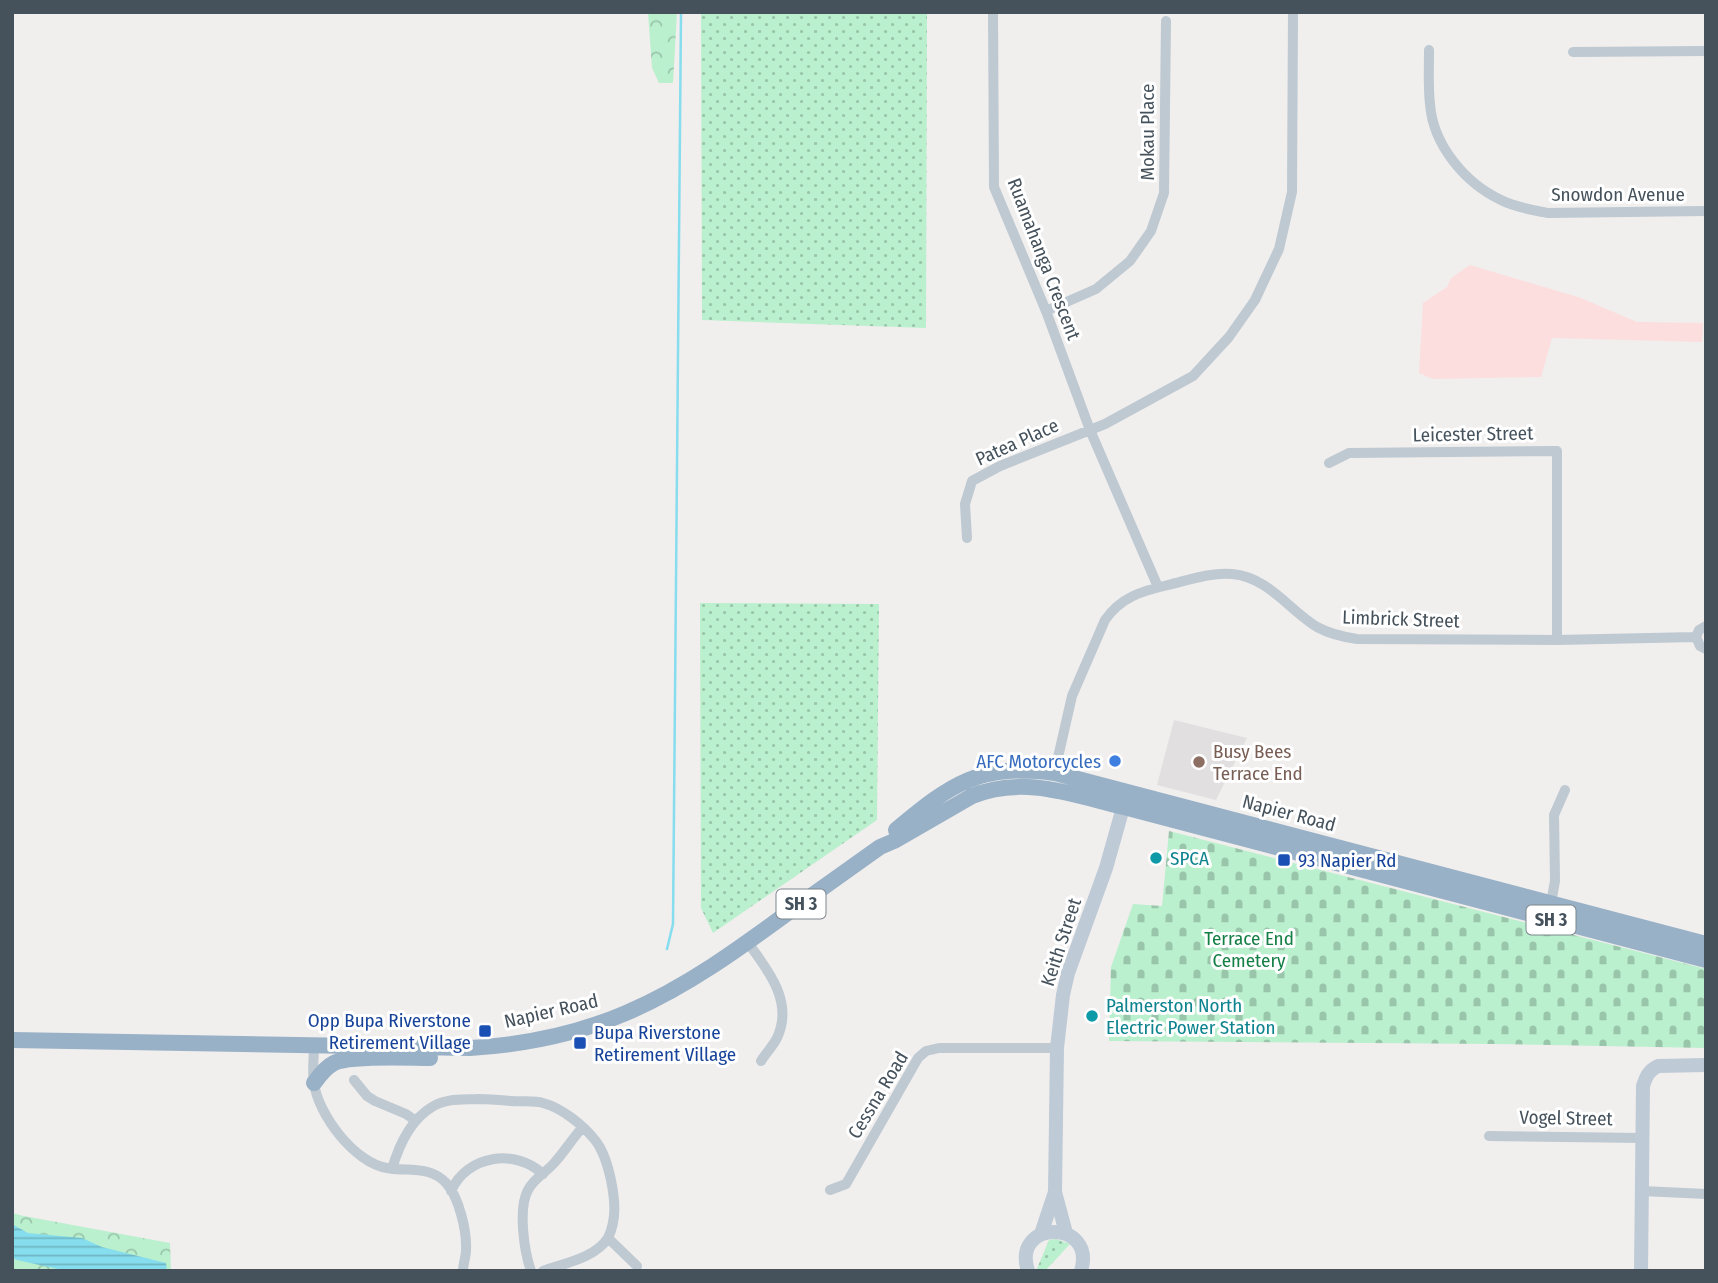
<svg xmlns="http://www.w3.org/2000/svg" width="1718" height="1283" font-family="'Fira Sans Condensed',sans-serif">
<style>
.education{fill:#e2dfe0}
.medical{fill:#fbdedd}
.grass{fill:url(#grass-dots)}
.forest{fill:url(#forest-crowns)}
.cemetery{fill:url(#cemetery-stones)}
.water{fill:url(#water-rules)}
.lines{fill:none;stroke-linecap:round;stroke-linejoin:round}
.stream{stroke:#86ddee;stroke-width:2.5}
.minor{stroke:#bec9d1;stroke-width:10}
.secondary{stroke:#becad6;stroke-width:14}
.trunk{stroke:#98b1c6;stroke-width:16}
.shop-dot{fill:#3f7fe0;stroke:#fff;stroke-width:2.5}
.education-dot{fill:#8d6e63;stroke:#fff;stroke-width:2.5}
.culture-dot{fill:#0f9aa8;stroke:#fff;stroke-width:2.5}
.transit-dot{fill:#1a4fb4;stroke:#fff;stroke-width:2.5}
.labels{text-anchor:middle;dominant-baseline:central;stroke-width:6;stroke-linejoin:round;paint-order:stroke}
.shield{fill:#fff;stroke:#7d868d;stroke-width:2}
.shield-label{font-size:18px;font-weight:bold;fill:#45525c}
.street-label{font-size:19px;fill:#45525c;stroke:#fff}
.education-label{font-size:19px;fill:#785e54;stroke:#fff;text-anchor:start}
.shop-label{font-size:19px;fill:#366cbe;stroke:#fff;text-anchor:end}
.culture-label{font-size:19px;fill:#0d838f;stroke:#fff;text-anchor:start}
.transit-label{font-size:19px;fill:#164399;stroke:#fff;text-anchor:start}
.park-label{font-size:19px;fill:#147f45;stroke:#fff}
</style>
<defs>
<pattern id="grass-dots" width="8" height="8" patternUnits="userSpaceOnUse" patternTransform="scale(1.75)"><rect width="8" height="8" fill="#baf0cd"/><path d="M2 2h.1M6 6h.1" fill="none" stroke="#99c5aa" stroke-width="1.8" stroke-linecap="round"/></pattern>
<pattern id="forest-crowns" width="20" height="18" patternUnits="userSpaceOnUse" patternTransform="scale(1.75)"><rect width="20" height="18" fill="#baf0cd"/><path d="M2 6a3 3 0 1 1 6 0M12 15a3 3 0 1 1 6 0" fill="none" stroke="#99c5aa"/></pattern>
<pattern id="cemetery-stones" width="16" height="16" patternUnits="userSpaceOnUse" patternTransform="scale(1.75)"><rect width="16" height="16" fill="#baf0cd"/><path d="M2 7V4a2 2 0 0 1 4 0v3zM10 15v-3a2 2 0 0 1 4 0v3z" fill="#99c5aa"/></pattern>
<pattern id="water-rules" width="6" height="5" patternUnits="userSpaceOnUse" patternTransform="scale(1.75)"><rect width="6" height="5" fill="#86ddee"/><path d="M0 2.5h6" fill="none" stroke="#6fb6c4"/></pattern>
</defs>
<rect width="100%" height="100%" fill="#f1eeee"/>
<!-- education -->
<path class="education" d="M 1174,720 L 1247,738 L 1216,800 L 1157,785 Z"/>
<!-- medical -->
<path class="medical" d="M 1470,265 L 1581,298 L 1637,322 L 1703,323 L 1702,342 L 1552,338 L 1541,377 L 1433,379 L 1419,373 L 1423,303 L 1447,287 L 1451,278 Z"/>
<!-- grass -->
<path class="grass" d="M 701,12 L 927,12 L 926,328 L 702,320 Z
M 700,603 L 879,604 L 877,820 L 713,933 L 701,908 Z
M 1056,1239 L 1070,1244 L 1045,1271 L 1036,1271 L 1049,1240 Z"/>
<!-- forest -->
<path class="forest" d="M 648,12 L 677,12 L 673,83 L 659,83 L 652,68 Z
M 12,1213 L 24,1216 L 170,1243 L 171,1271 L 12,1271 Z"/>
<!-- cemetery -->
<path class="cemetery" d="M 1169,831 L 1706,969 L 1706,1048 L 1493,1044 L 1109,1041 L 1111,967 L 1133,904 L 1162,906 Z"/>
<!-- water -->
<path class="water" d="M 12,1224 L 28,1233 L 82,1238 L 102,1247 L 166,1263 L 167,1271 L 67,1271 L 17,1260 L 12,1258 Z"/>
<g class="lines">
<!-- stream -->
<path class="stream" d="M 667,949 L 673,924 L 681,12"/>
<!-- minor -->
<path class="minor" d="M 993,12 L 994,187 L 1046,311 L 1090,430 L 1158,587
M 1429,50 C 1429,68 1428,87 1430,104 C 1433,145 1465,183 1501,200 C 1515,207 1532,210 1548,213 L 1706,211
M 1573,52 L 1706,51
M 1046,311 L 1096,289 L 1130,261 L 1151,231 L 1164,193 L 1166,21
M 1329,463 L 1349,453 L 1557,451 L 1557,640
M 967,538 L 965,504 L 972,481 L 1000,466 L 1105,424 L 1193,376 L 1229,337 L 1255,300 L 1279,249 L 1292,192 L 1293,12
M 1696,637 L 1700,646 L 1706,649
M 1696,637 L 1699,630 L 1706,626
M 1054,775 L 1072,696 L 1105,620 C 1121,597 1142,591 1168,585 C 1189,580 1211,572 1232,574 C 1268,577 1288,609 1317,627 C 1330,634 1343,637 1357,639 L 1557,640 L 1696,637
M 1551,903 L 1555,881 L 1554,815 L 1565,790
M 748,943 C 768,970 794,1002 777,1038 C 773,1046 766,1053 761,1061
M 314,1046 C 314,1058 312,1071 314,1083 C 318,1115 355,1163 387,1168 C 408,1172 431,1165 447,1184 C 459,1198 467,1231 466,1250 C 466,1257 463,1264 463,1271
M 354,1080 L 367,1096 L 375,1101 L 406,1114 L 416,1121
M 1489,1136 L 1643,1138
M 392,1169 C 399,1145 410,1120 432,1107 C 445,1098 464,1100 479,1099 C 490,1099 500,1100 511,1101 C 522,1102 533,1100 543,1103 C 562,1108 583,1125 595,1140 C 604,1151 608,1167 611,1180 C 615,1200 617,1219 608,1238
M 830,1190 L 846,1184 L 918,1058 L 926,1051 L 939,1048 L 1057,1048
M 451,1191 C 467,1155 515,1148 543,1174
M 1642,1191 L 1706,1194
M 531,1271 C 524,1251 518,1208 528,1190 C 534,1178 547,1172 555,1162 C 565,1151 572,1139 582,1128
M 543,1271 C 565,1263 595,1258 608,1238 L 637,1266"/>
<!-- secondary -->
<path class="secondary" d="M 1066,1233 L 1055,1192 L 1057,1048 L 1063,995 L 1068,973 L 1106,868 L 1126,797
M 1041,1234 L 1055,1192
M 1028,1271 C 1011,1219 1097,1219 1081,1271
M 1641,1271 L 1643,1086 C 1646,1077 1648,1071 1658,1066 L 1706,1065"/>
<!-- trunk -->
<path class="trunk" d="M 896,830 C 952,783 980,763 1055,773 L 1706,944
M 12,1040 L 470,1048 C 522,1045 577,1034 626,1013 C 687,987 740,948 793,909 C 822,888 851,868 880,847 L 894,841 L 972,796 C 1024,775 1073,795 1124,807 L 1706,960
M 314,1083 C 319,1076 326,1067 334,1063 C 351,1055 409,1058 430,1058"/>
</g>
<!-- markers -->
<circle class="shop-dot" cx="1115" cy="761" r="7"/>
<circle class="education-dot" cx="1199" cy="762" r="7"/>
<g class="culture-dot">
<circle cx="1156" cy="858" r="7"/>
<circle cx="1092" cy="1016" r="7"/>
</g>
<g class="transit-dot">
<rect x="1277" y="853" width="14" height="14" rx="3.5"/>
<rect x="478" y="1024" width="14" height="14" rx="3.5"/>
<rect x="573" y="1036" width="14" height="14" rx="3.5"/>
</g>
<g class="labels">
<!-- shield labels -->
<g class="shield">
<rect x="776.5" y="889.5" width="49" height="29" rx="5"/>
<rect x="1526.5" y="905.5" width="49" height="29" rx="5"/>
</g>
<g class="shield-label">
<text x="801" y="904">SH 3</text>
<text x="1551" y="920">SH 3</text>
</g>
<!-- street labels -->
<g class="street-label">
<text transform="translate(1147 132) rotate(-90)">Mokau Place</text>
<text x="1618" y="194">Snowdon Avenue</text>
<text transform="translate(1044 259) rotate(69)">Ruamahanga Crescent</text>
<text transform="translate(1473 434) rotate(-1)">Leicester Street</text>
<text transform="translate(1017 442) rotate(-24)">Patea Place</text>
<text transform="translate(1401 619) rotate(2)">Limbrick Street</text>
<text transform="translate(1289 813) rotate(15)">Napier Road</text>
<text transform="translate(1061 942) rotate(-72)">Keith Street</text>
<text transform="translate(551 1011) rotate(-13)">Napier Road</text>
<text transform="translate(878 1095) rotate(-59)">Cessna Road</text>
<text transform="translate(1566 1118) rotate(1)">Vogel Street</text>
</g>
<!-- education labels -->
<g class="education-label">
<text x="1213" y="751">Busy Bees<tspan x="1213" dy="22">Terrace End</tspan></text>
</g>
<!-- shop labels -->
<g class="shop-label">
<text x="1101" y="761">AFC Motorcycles</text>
</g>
<!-- culture labels -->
<g class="culture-label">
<text x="1170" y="858">SPCA</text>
<text x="1106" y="1005">Palmerston North<tspan x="1106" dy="22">Electric Power Station</tspan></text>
</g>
<!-- transit labels -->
<g class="transit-label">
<text x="1298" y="860">93 Napier Rd</text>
<text x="471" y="1020" text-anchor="end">Opp Bupa Riverstone<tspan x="471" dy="22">Retirement Village</tspan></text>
<text x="594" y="1032">Bupa Riverstone<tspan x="594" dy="22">Retirement Village</tspan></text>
</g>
<!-- park labels -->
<g class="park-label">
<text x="1249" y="938">Terrace End<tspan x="1249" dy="22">Cemetery</tspan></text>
</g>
</g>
<!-- border -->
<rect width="1718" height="1283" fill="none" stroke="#45525c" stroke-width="28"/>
</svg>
